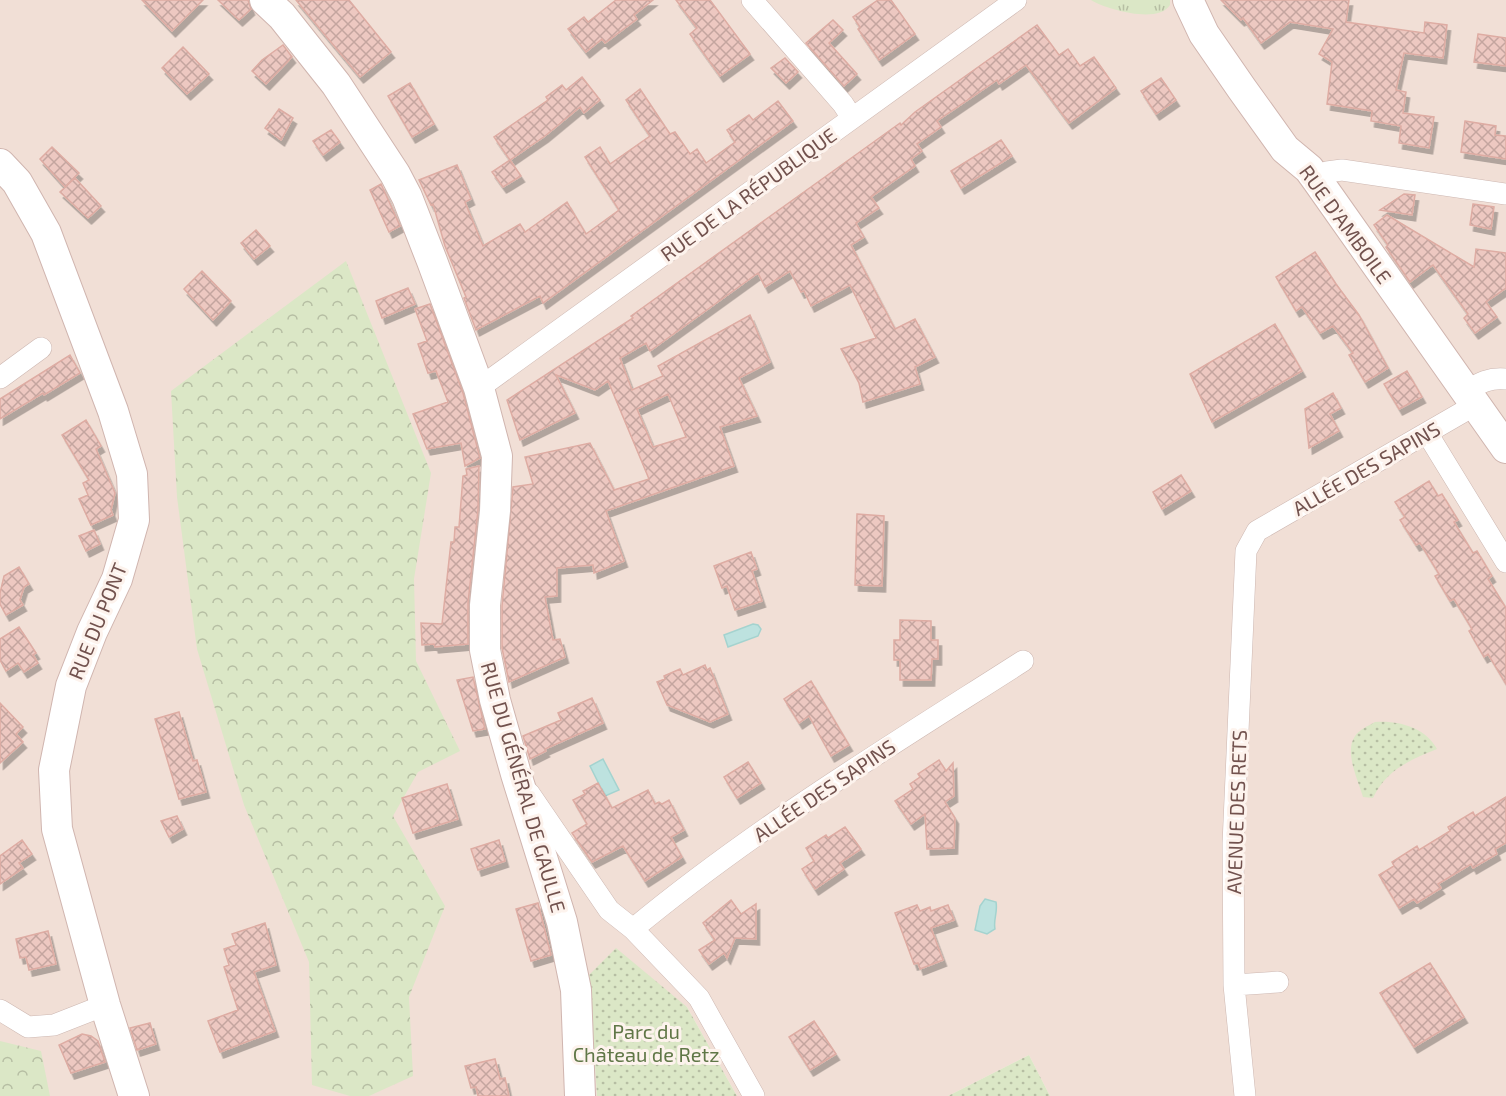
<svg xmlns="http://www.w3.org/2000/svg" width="1506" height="1096" font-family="'Exo 2',sans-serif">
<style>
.residential{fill:#f1dfd6}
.grass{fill:url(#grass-tufts)}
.forest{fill:url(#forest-crowns)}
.park{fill:url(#park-dots)}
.water{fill:#bde2df;stroke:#a4d3cf;stroke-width:1.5}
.building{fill:url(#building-cross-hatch);stroke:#deaca3;stroke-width:1.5;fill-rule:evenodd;filter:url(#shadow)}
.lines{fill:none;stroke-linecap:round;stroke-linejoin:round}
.street-casing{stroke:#cdb7b1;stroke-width:22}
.secondary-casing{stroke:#d0b5af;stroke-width:32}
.street{stroke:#fff;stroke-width:21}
.secondary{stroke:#fff;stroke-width:30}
.labels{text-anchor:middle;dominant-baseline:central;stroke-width:6;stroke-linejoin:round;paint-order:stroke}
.street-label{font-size:20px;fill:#72524e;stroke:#fdf3ed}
.park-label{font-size:20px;fill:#607747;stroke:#fdf3ed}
</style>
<defs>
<pattern id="grass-tufts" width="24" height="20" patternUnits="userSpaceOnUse" patternTransform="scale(1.5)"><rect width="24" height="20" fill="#dbe7c6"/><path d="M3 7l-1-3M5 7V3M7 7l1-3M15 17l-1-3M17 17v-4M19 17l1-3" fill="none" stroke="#b6bea3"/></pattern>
<pattern id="forest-crowns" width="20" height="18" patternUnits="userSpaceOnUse" patternTransform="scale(1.5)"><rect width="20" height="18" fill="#dbe7c6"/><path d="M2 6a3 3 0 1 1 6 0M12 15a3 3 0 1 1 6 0" fill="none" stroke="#b6bea3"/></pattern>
<pattern id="park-dots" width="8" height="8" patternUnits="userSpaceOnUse" patternTransform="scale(1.5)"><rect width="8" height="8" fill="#dbe7c6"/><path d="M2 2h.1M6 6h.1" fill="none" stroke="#b6bea3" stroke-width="1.8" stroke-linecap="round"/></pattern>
<pattern id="building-cross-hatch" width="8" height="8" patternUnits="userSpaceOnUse" patternTransform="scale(1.5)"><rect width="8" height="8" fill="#edc8c1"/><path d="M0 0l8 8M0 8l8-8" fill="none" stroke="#c4a59f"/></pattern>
<filter id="shadow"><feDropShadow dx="3.5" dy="6" stdDeviation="0" flood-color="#0004"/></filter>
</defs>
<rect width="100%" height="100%" fill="#faeee7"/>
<!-- residential -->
<path class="residential" d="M 0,0 L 1506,0 L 1506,1096 L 1050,1096 L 1029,1055 L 948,1096 L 737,1096 L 687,1007 L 589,976 L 597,1096 L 0,1096 Z"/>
<!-- grass -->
<path class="grass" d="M 1091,0 L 1170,0 L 1170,5 C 1159,24 1107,10 1091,0 Z"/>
<!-- forest -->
<path class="forest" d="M 346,261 L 431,473 L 414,579 L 416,661 L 460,751 L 418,772 L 393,816 L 445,906 L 409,997 L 413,1076 L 369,1096 L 350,1096 L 312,1085 L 309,962 L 244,805 L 197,649 L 177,497 L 171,391 Z
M 0,1041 L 41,1051 L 50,1096 L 0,1096 Z"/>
<!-- park -->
<path class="park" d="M 1375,722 C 1399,720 1426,728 1437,749 C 1410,760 1386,770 1373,798 L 1363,797 C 1358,780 1344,752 1355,736 C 1360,729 1368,726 1375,722 Z
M 616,948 L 687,1007 L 737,1096 L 597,1096 L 589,975 Z
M 1029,1055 L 1050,1096 L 948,1096 Z"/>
<!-- water -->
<path class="water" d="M 753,624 L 758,625 L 761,629 L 758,636 L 728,647 L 724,635 Z
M 603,759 L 619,790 L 605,796 L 590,766 Z
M 985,899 L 996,902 C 998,912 993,920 995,929 L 987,934 L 975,930 L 980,906 Z"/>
<!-- building -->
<path class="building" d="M 142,0 L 203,0 L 172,31 Z
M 218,0 L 248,0 L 251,9 L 239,20 Z
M 296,0 L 349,0 L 391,52 L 360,77 Z
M 616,0 L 653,0 L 634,15 L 637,19 L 605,43 L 602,39 L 586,52 L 568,29 L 584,17 L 588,22 Z
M 676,0 L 710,0 L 750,54 L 720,76 L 690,34 L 697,28 Z
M 878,0 L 891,0 L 915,34 L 879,60 L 858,29 L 860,27 L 853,17 Z
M 1221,0 L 1349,0 L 1346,22 L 1424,33 L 1425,22 L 1447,25 L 1443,58 L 1404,53 L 1396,90 L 1406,92 L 1403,113 L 1434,117 L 1429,148 L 1399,143 L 1401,126 L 1371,121 L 1372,111 L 1327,104 L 1332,62 L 1319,54 L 1333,29 L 1290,22 L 1261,43 L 1243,18 L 1241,20 Z
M 833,20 L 843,30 L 829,43 L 857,74 L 844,86 L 806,43 Z
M 1037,25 L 1059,55 L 1068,49 L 1080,66 L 1094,57 L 1116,88 L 1069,123 L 1026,65 L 999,84 L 997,80 L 937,121 L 941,127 L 917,144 L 922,151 L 911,159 L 915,166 L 871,197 L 879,208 L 856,223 L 864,237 L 851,245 L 895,329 L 915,319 L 935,357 L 915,367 L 920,384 L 863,402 L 859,383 L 841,349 L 876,338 L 850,285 L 811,306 L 804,291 L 801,292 L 790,271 L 765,287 L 758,273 L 650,351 L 646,343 L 620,358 L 632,390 L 663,376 L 658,366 L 750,315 L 770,362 L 739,378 L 757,416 L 720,427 L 734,466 L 606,511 L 624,561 L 594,573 L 593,565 L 557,568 L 557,596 L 545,597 L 553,640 L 560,639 L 565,657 L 509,682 L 502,648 L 502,606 L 513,487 L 533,484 L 525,457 L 590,443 L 614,490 L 649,479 L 608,381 L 595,390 L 556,375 L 575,413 L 520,440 L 507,400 L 633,318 L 631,316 L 836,169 L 900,123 L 901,125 L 915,112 ZM 668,394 L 686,437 L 653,447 L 637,409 Z
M 1478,34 L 1506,38 L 1506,66 L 1474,62 Z
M 283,45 L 292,57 L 266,84 L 252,71 L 262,60 Z
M 183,47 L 209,74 L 187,94 L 162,68 Z
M 785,58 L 798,72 L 786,83 L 771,68 Z
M 582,77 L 600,100 L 584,113 L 580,107 L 545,136 L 510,160 L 494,137 L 548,100 L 546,97 L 562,85 L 566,90 Z
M 1161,78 L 1176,100 L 1156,114 L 1141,91 Z
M 410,83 L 434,124 L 412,137 L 388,96 Z
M 640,89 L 670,134 L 675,132 L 690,154 L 697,149 L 706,163 L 735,142 L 727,130 L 749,115 L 753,120 L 778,101 L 793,121 L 543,303 L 540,296 L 476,330 L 464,298 L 466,297 L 445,246 L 433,204 L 431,205 L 419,180 L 457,165 L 471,199 L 465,202 L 483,246 L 520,224 L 525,232 L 567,202 L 586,234 L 619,210 L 585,157 L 600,147 L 610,164 L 650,136 L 626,100 Z
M 279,109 L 293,118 L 281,140 L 265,128 Z
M 1465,121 L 1496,126 L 1495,135 L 1506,136 L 1506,159 L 1461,152 Z
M 331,130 L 340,142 L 323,155 L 313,141 Z
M 1001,140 L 1012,156 L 961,188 L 951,171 Z
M 52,147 L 79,173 L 65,187 L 40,159 Z
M 510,160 L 521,176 L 503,187 L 492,172 Z
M 75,178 L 101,206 L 88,218 L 60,192 Z
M 381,184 L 400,226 L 389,232 L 370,190 Z
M 1404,194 L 1415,195 L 1412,215 L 1380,210 Z
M 1473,204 L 1494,207 L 1491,229 L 1470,225 Z
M 1387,215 L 1474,267 L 1476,249 L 1506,253 L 1506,288 L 1486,302 L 1497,317 L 1475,333 L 1464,318 L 1468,314 L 1433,265 L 1410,282 L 1386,247 L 1388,245 L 1374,225 Z
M 256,230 L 270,246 L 254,259 L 241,243 Z
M 1315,252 L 1336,284 L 1359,315 L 1388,368 L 1365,382 L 1349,355 L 1353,353 L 1333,326 L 1320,333 L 1302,307 L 1296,311 L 1276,277 Z
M 202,271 L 231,301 L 213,320 L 184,289 Z
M 408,288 L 415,304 L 382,318 L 376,301 Z
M 430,304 L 463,393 L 480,458 L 465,466 L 461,443 L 427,449 L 413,414 L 448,402 L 436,371 L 428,373 L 418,344 L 427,341 L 415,309 Z
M 1275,324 L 1302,371 L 1212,422 L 1190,374 Z
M 70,355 L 80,373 L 44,395 L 43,393 L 0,419 L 0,399 Z
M 1407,371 L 1422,397 L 1399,409 L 1384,384 Z
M 1333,393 L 1341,408 L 1330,414 L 1339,431 L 1309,448 L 1305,409 Z
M 86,420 L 101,446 L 96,449 L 115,493 L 111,510 L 113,515 L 91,525 L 79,499 L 88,495 L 83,483 L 89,480 L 62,435 Z
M 479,466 L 478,510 L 468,603 L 468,644 L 435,647 L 434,644 L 422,645 L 421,623 L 442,624 L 451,542 L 454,542 L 455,527 L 459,527 L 463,476 L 467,475 L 466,469 Z
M 1181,475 L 1191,491 L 1162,509 L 1153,492 Z
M 1429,481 L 1438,496 L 1442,494 L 1458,520 L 1454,522 L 1473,553 L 1477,551 L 1492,576 L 1488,579 L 1506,608 L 1506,684 L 1488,654 L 1484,657 L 1469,631 L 1472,629 L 1454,599 L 1450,601 L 1435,576 L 1439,574 L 1420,543 L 1416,545 L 1400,520 L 1405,517 L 1395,502 Z
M 857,514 L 884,516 L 882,586 L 855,585 Z
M 94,530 L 100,544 L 86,551 L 79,536 Z
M 751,552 L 757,569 L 752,571 L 762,601 L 735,610 L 727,586 L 722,588 L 714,566 Z
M 19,567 L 29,584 L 24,587 L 20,600 L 23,605 L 6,615 L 0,604 L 0,593 L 4,576 Z
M 900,620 L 931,621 L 931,640 L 938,640 L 938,659 L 932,659 L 931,680 L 900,680 L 900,660 L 894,660 L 894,640 L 900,640 Z
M 19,627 L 36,653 L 33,655 L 38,663 L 24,672 L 18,663 L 6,671 L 0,660 L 0,639 Z
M 705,665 L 707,670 L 710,668 L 728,714 L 710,722 L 667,705 L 657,682 L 665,679 L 664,676 L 680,669 L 683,675 Z
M 473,677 L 485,729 L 473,731 L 457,680 Z
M 811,681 L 849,745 L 831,756 L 809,716 L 799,723 L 784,699 Z
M 592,698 L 603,723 L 545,749 L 546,751 L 530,759 L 523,736 L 561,720 L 558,713 Z
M 0,703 L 23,727 L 16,734 L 23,742 L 0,763 Z
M 179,712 L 193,761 L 197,760 L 206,792 L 179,799 L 155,719 Z
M 939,760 L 946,771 L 953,763 L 954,796 L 945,802 L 955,818 L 954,848 L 927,849 L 925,814 L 911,824 L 895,801 L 913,789 L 910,784 L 920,777 L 918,774 Z
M 748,762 L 761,783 L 737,798 L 724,777 Z
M 598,783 L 612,808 L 648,790 L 655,804 L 659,802 L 662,804 L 669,800 L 684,830 L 671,837 L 682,857 L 645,881 L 623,846 L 592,862 L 572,833 L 587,824 L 573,800 L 585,794 L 583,791 Z
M 447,784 L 458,819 L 413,833 L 402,798 Z
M 1506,797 L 1506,843 L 1495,849 L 1497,854 L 1473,868 L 1471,864 L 1438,884 L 1441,888 L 1417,903 L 1414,899 L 1399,908 L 1379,875 L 1394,866 L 1392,862 L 1417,846 L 1419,850 L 1450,831 L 1448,827 L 1473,812 L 1475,816 Z
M 177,816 L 183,829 L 169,837 L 161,821 Z
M 845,827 L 861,849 L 840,863 L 844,869 L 815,889 L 802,869 L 814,861 L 806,848 L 826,835 L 828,838 Z
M 22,840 L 32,854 L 19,863 L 23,868 L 0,884 L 0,856 Z
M 499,840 L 505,861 L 478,870 L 471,849 Z
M 731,900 L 741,914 L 756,904 L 756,939 L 735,938 L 727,958 L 724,953 L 709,964 L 699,950 L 715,940 L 703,923 Z
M 538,903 L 551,955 L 531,961 L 516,909 Z
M 917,905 L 920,911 L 930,907 L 931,911 L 948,905 L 954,920 L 931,928 L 943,960 L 920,969 L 918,963 L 914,964 L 895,913 Z
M 265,923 L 276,965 L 254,972 L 275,1031 L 220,1052 L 208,1021 L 238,1010 L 224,967 L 229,965 L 224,949 L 236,945 L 232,934 Z
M 48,931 L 56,964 L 29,970 L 26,957 L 20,958 L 16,939 Z
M 1430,963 L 1464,1017 L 1414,1047 L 1380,993 Z
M 814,1021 L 836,1054 L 810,1070 L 789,1037 Z
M 150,1023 L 156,1044 L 137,1050 L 130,1028 Z
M 82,1034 L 91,1036 L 98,1041 L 105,1062 L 71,1073 L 59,1045 Z
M 495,1059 L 500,1079 L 505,1078 L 509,1096 L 478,1096 L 476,1087 L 471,1088 L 465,1066 Z"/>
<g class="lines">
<defs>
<path id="street" d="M 752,0 L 843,104 L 852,118
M 1317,180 L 1327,172 L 1342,170 L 1506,194
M 0,378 L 41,348
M 479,388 L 1016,0
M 1465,392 C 1479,383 1490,377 1506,379
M 1427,433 L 1506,562
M 529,793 L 609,910 L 633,929 L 699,998 L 754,1096
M 633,929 C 755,828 890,746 1023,661
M 1234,985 L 1278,982
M 0,1010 L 28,1027 L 54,1025 L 105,1005
M 1245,1096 L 1234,985 L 1233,844 L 1246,551 L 1257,531 L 1475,405"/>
<path id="secondary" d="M 265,0 L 282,16 L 336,84 L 395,174 L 407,197 L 432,261 L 479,388 L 497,456 L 495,511 L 485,605 L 485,650 L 495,700 L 516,774 L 562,922 L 576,990 L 580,1096
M 1188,0 L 1204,34 L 1242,89 L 1285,149 L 1309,169 L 1317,180 L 1506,448
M 0,164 L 17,182 L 46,233 L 113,411 L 132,474 L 134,520 L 117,579 L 92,632 L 71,686 L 54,770 L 57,829 L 105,1005 L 134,1096"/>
</defs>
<!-- street casing -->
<use href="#street" class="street-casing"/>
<!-- secondary casing -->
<use href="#secondary" class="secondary-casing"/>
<!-- street -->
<use href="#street" class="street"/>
<!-- secondary -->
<use href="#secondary" class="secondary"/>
</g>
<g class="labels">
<!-- street labels -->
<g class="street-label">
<text transform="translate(748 194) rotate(-36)">RUE DE LA RÉPUBLIQUE</text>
<text transform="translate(1346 224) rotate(54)">RUE D'AMBOILE</text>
<text transform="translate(1366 468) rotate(-30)">ALLÉE DES SAPINS</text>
<text transform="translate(97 621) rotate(-68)">RUE DU PONT</text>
<text transform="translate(524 787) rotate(74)">RUE DU GÉNÉRAL DE GAULLE</text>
<text transform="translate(824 790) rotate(-34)">ALLÉE DES SAPINS</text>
<text transform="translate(1236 812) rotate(-88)">AVENUE DES RETS</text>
</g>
<!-- park labels -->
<g class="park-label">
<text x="646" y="1031">Parc du<tspan x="646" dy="23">Château de Retz</tspan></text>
</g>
</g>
</svg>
